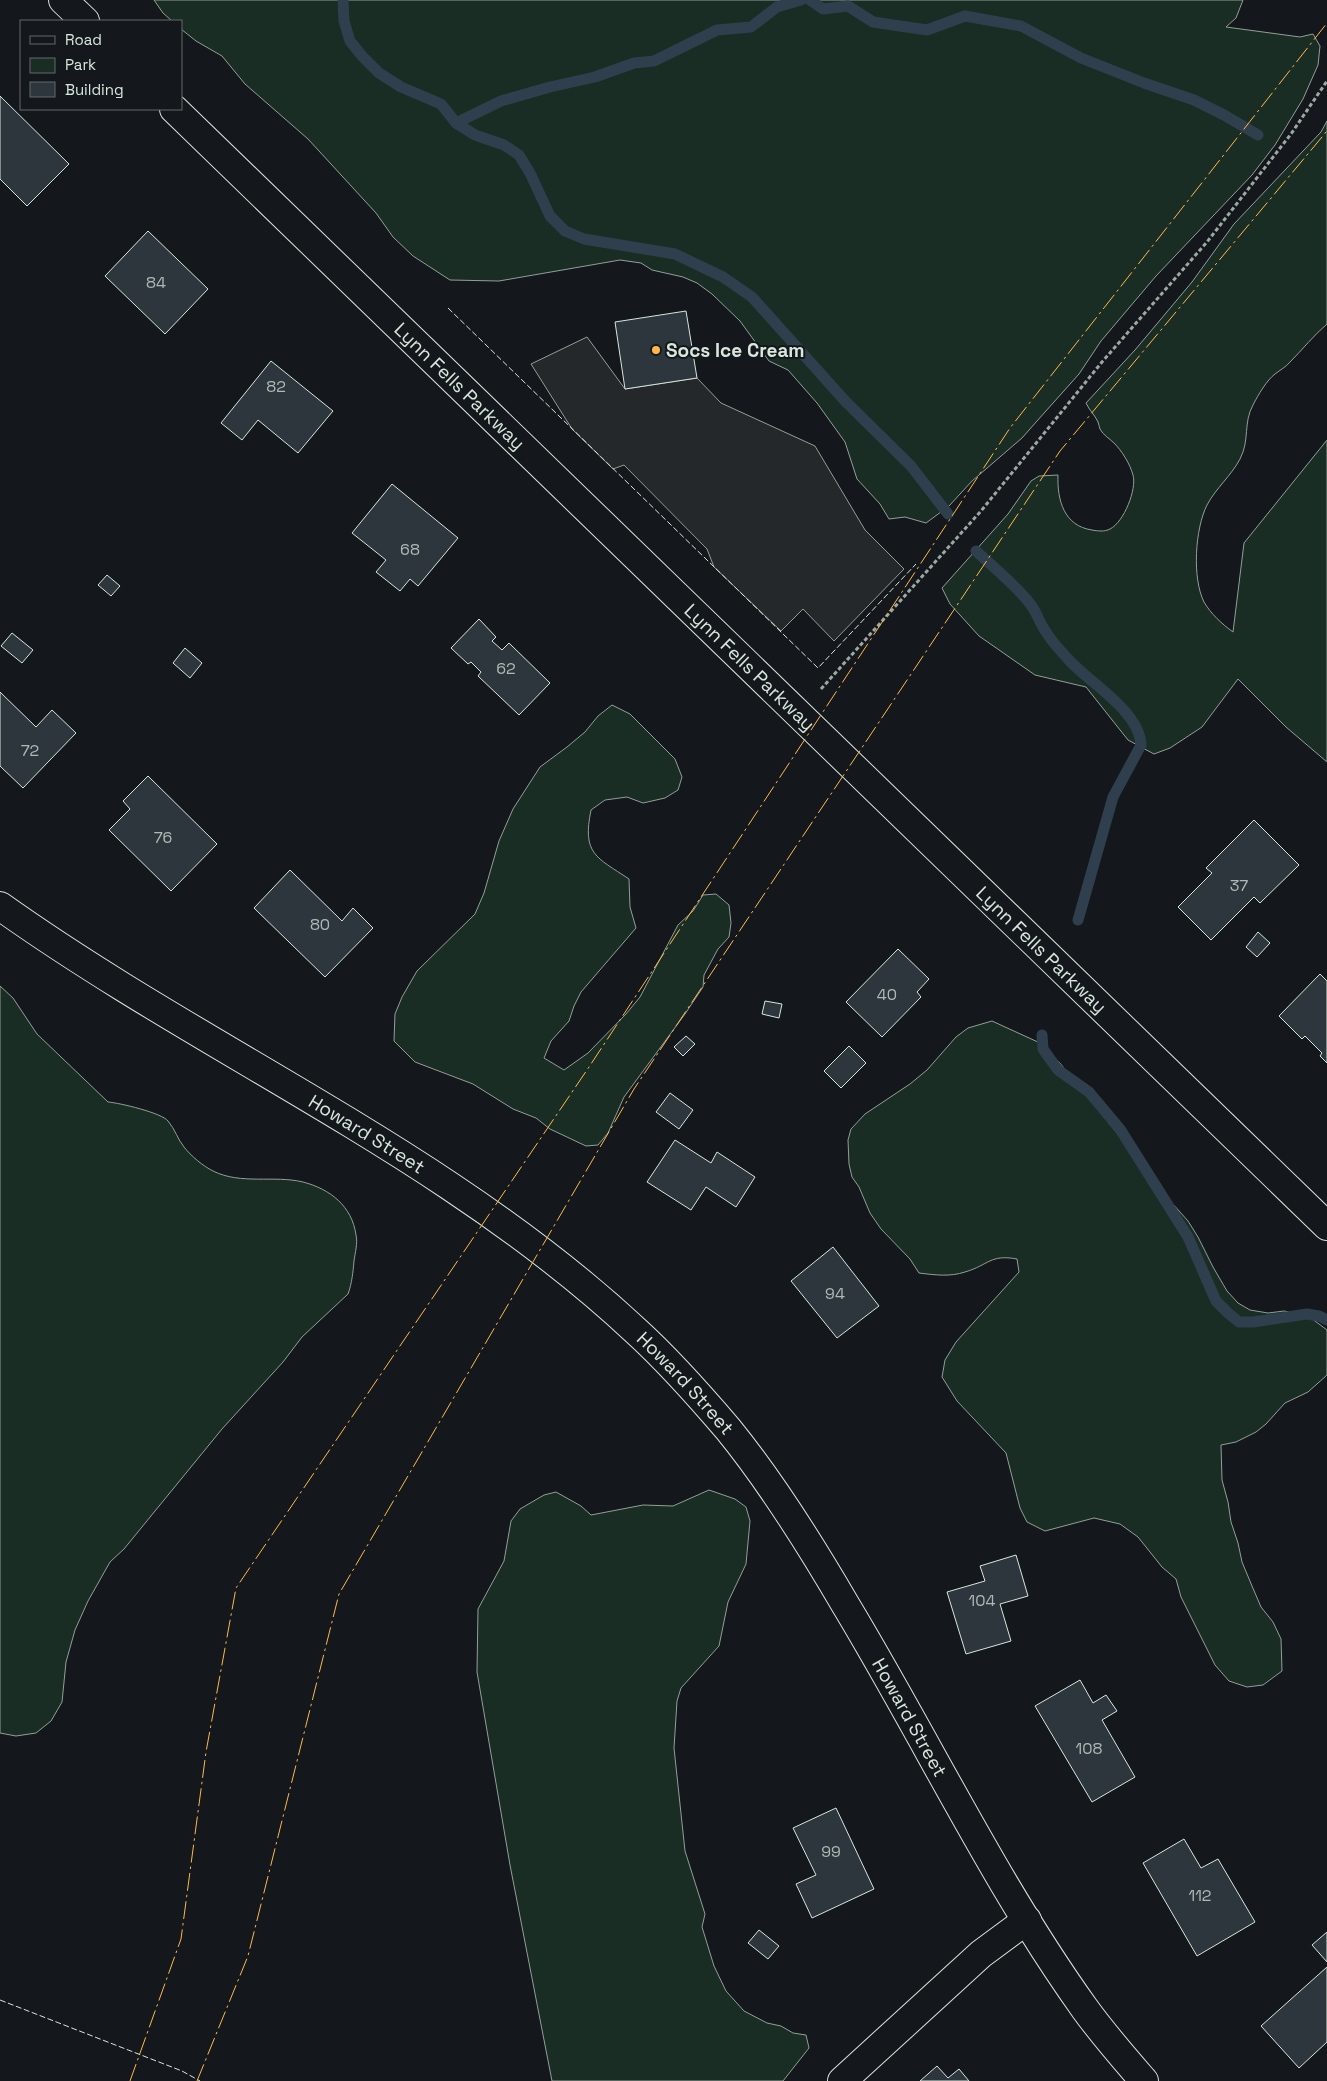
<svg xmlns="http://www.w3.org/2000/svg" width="1327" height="2081" font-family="'Space Grotesk',sans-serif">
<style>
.green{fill:#1a2d24;stroke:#939e99}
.parking{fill:#24282b;stroke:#939e99}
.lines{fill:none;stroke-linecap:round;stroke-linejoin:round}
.stream{stroke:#2f3f4d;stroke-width:11}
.building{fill:#2c363c;stroke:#d8e6dc}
.minor-casing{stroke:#d8e6dc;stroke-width:30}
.major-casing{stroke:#d8e6dc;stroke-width:30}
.path{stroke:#9da8a2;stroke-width:3;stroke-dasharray:4 2.5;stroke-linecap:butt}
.minor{stroke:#14181c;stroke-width:28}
.major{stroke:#14181c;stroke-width:28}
.fence{stroke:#d8e6dc;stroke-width:1;stroke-dasharray:6 2.5;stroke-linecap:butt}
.power{stroke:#ffb74d;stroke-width:1;stroke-dasharray:18 4 2.5 4;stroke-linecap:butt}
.poi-dot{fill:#ffb74d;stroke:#14181c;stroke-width:2}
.labels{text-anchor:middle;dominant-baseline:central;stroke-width:4;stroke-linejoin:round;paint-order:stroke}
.number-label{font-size:16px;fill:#adbab4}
.poi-label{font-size:19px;font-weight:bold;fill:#d8e6dc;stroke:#14181c;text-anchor:start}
.street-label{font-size:19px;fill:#d8e6dc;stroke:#14181c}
</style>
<rect width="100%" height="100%" fill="#14181c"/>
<!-- green -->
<path class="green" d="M 154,0 L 1243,0 L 1236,18 L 1226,27 L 1300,37 L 1313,34 L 1320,46 L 1318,65 L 1303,99 L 1275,145 L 1252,175 L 1156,276 L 1101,341 L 1079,374 L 1037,421 L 1022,438 L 972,481 L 949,506 L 926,523 L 905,517 L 889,519 L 880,504 L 857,479 L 845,442 L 817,403 L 788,370 L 769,361 L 740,321 L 712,294 L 697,283 L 683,277 L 652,270 L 641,263 L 620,260 L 499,281 L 450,280 L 413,256 L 393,237 L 376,213 L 308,139 L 245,84 L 222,56 L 196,41 L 181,29 L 181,21 L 172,21 L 163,13 Z
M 1327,121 L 1327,324 C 1313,336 1303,349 1290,362 C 1286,367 1280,370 1275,374 C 1267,380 1258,395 1253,405 C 1243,423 1250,440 1240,459 C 1231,476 1216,488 1207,505 C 1195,529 1192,578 1204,602 C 1211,614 1222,624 1233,632 L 1244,543 L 1327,440 L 1327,762 L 1286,727 L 1238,679 L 1202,727 L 1170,748 L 1154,754 L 1128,740 L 1086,687 L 1035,675 L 979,636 L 950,604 L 942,588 L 1008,514 L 1031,481 L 1039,476 L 1058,475 C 1057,500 1064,526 1092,530 C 1097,531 1105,532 1110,529 C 1124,522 1137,489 1133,475 C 1130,464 1122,451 1114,443 C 1109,438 1103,435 1100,429 C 1099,427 1099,424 1098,422 C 1095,415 1089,410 1086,403 L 1135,350 L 1192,282 L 1234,224 L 1321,132 Z
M 612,705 L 630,714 L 675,759 L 682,777 L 678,790 L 665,798 L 643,803 L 627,797 L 605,800 L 591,810 C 582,854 596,857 629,879 L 630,907 L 636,928 L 581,992 L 574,1006 L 569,1021 L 551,1041 L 544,1058 L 564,1070 L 588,1053 L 626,1014 L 640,997 L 678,925 L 693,911 L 703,895 L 716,894 L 729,905 L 731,923 L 729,937 L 718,949 L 704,975 L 703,987 L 685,1014 L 624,1097 L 608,1133 L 598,1145 L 586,1146 L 550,1129 L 536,1118 L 513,1109 L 473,1084 L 415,1062 L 394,1041 L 395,1014 L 402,997 L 417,971 L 475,914 L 484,893 L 499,841 L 513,809 L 540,767 L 567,747 L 585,732 L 598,716 Z
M 0,986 L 13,998 L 37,1034 L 108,1102 C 120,1103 162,1113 168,1121 C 175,1129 178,1140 184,1147 C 191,1156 203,1166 213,1171 C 241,1185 274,1175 303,1182 C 330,1189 352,1206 356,1235 C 358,1243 355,1253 354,1261 C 353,1272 352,1283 348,1294 L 302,1337 L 283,1362 L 222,1429 L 124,1549 L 110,1562 L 88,1601 L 75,1630 L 66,1662 L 62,1702 L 51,1721 L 36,1733 L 16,1736 L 0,1733 Z
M 992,1021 L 1040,1043 L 1059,1062 L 1121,1138 L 1140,1167 L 1188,1221 L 1198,1237 L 1213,1267 L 1227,1291 L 1238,1303 L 1250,1310 L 1268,1313 L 1284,1311 L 1298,1314 L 1311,1318 L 1327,1330 L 1327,1375 L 1308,1392 L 1285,1403 L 1266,1424 L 1256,1432 L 1236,1442 L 1221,1445 L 1222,1480 L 1228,1502 L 1231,1522 L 1238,1543 L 1242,1562 L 1252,1586 L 1261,1607 L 1273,1622 L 1281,1639 L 1282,1671 L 1263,1685 L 1247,1687 L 1229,1681 L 1215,1665 L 1181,1597 L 1176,1579 L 1162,1567 L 1138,1537 L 1120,1524 L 1094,1518 L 1045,1531 L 1027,1522 L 1020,1508 L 1006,1453 L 957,1401 L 942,1377 L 945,1360 L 956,1342 L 1019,1272 L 1017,1259 C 990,1254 989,1265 965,1272 C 950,1277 935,1275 919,1273 L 910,1259 L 881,1229 L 870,1213 L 859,1187 L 852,1177 L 849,1164 L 848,1140 L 851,1129 L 865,1114 L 910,1084 L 927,1070 L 956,1037 L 968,1028 Z
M 709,1490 L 735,1499 L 746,1507 L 750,1521 L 746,1564 L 728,1602 L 719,1646 L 681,1688 L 677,1701 L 674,1748 L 685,1851 L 705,1914 L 702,1927 L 714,1966 L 726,1991 L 744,2011 L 767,2023 L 781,2026 L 793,2033 L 806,2035 L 809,2048 L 783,2081 L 552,2081 L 510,1865 L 477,1672 L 478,1609 L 504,1561 L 511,1521 L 520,1509 L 544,1495 L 556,1492 L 581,1506 L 591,1515 L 643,1505 L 673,1506 Z"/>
<!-- parking -->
<path class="parking" d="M 587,337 L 625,389 L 697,378 L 721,403 L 815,446 L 865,530 L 904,569 L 834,641 L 803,609 L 781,631 L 714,567 L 707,549 L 624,465 L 613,469 L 572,429 L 531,364 Z"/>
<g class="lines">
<!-- stream -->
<path class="stream" d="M 343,0 L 344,21 L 350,41 L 362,56 L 379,73 L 401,87 L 441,104 L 456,123 L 475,135 L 504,145 L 519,155 L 530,173 L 550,216 L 565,231 L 584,239 L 675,254 L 723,277 L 752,297 L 846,402 L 911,466 L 948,514
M 810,0 L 823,9 L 848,6 L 873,22 L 927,30 L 965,16 L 1021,26 L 1081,58 L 1144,83 L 1194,100 L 1224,115 L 1258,135
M 456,123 L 501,101 L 550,87 L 595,77 L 634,63 L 654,61 L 717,30 L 751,27 L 777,7 L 801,0
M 976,551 C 993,567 1018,587 1031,605 C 1037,613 1040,624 1046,632 C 1052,642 1060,650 1068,659 C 1088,682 1140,711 1141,745 L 1113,797 L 1078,920
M 1042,1035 L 1043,1049 L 1058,1070 L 1089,1092 L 1120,1129 L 1188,1237 L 1216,1301 L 1228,1313 L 1239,1322 L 1253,1322 L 1307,1314 L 1319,1316 L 1327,1320"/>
</g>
<!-- building -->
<path class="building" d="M 0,96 L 69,164 L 27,206 L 0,179 Z
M 148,231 L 208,289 L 165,334 L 105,276 Z
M 686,311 L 697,378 L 625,389 L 615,322 Z
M 271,361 L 333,411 L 298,453 L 258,420 L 242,440 L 221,423 Z
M 392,484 L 458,538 L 418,586 L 410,579 L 400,591 L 376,572 L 386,560 L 352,533 Z
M 107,575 L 120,586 L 111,596 L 98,585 Z
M 479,619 L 496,637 L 492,641 L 502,650 L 509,643 L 550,683 L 519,715 L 478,676 L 481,672 L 471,662 L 468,664 L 451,648 Z
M 12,633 L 33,650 L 22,663 L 1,646 Z
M 185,648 L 202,663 L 190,678 L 173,663 Z
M 0,692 L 36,727 L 52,710 L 76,733 L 23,788 L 0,766 Z
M 148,776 L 217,844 L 171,891 L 109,830 L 130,809 L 123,801 Z
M 1254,820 L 1299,865 L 1260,903 L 1254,897 L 1211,940 L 1178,907 L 1212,873 L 1206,868 Z
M 290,870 L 342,921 L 353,908 L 373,928 L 325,977 L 254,908 Z
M 1258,932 L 1270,943 L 1257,957 L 1246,947 Z
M 898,949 L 929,979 L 917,992 L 921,997 L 882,1037 L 846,1002 Z
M 1320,974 L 1327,981 L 1327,1063 L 1320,1056 L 1322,1053 L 1305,1036 L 1302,1039 L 1279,1016 Z
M 765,1001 L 782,1004 L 779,1018 L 762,1014 Z
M 686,1036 L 695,1044 L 683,1056 L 674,1047 Z
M 849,1046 L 866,1063 L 841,1088 L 824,1071 Z
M 670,1093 L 693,1110 L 679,1129 L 656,1112 Z
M 675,1140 L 711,1163 L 717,1152 L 755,1177 L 736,1207 L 706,1187 L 691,1210 L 647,1182 Z
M 833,1247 L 879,1306 L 837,1338 L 791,1281 Z
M 1016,1555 L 1028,1596 L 1000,1604 L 1011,1641 L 966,1654 L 947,1592 L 985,1581 L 980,1566 Z
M 1080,1680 L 1093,1703 L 1106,1695 L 1117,1711 L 1102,1720 L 1135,1777 L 1092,1802 L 1035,1706 Z
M 836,1808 L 874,1889 L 812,1918 L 796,1884 L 816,1875 L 793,1828 Z
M 1184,1839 L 1201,1868 L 1218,1859 L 1255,1922 L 1197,1956 L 1143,1863 Z
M 759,1930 L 779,1946 L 768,1959 L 748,1943 Z
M 1327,1932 L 1327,1962 L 1312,1945 Z
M 1327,1967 L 1327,2042 L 1299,2068 L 1261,2026 Z
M 937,2066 L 948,2078 L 959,2069 L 969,2081 L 920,2081 Z"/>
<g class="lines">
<defs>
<g id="minor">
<path id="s1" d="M 0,906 C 208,1054 448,1155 636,1331 C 669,1361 699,1395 728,1429 C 772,1483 810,1544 845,1604 C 926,1738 994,1882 1085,2009 C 1103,2034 1124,2058 1144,2081"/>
<path d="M 842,2081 L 981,1954 L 1027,1920"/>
</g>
<g id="major">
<path d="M 63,0 L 85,21"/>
<path id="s2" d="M 174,109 L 1327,1226"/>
</g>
</defs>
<!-- minor casing -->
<use href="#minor" class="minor-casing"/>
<!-- major casing -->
<use href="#major" class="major-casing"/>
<!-- path -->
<path class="path" d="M 821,689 L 981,511 L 1102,362 L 1207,242 L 1291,134 L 1327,81"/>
<!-- minor -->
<use href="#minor" class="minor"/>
<!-- major -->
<use href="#major" class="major"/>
<!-- fence -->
<path class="fence" d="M 448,308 L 818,668 L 916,564
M 0,2000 L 182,2071 L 200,2081"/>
<!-- power -->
<path class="power" d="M 130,2081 L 181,1939 L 206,1752 L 236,1588 L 589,1067 L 1010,428 L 1327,23
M 197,2081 L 248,1956 L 339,1594 L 634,1089 L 1060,451 L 1327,131"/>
</g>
<!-- markers -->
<circle class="poi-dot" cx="656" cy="350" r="5"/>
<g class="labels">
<!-- number labels -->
<g class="number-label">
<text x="156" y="282">84</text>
<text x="276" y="386">82</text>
<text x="410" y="549">68</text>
<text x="506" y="668">62</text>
<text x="30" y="750">72</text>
<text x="163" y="837">76</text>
<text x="1239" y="885">37</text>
<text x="320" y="924">80</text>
<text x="887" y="994">40</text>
<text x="835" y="1293">94</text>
<text x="982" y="1600">104</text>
<text x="1089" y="1748">108</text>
<text x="831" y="1851">99</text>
<text x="1200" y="1895">112</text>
</g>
<!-- poi labels -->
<g class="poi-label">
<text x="666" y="350">Socs Ice Cream</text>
</g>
<!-- street labels -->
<g class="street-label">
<text stroke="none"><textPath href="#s2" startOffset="398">Lynn Fells Parkway</textPath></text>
<text stroke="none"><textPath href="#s2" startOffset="802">Lynn Fells Parkway</textPath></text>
<text stroke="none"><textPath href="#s2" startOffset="1208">Lynn Fells Parkway</textPath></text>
<text stroke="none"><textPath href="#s1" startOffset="432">Howard Street</textPath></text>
<text stroke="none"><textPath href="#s1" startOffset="838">Howard Street</textPath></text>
<text stroke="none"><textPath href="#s1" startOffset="1242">Howard Street</textPath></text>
</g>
</g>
<!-- legend -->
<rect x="20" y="20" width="162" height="90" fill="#14181c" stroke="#626a69"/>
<rect x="30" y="36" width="25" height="8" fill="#14181c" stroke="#626a69"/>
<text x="65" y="45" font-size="15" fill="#d8e6dc">Road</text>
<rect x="30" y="58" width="25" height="15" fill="#1a2d24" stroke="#626a69"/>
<text x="65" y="70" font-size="15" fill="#d8e6dc">Park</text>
<rect x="30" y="82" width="25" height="15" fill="#2c363c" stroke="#626a69"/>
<text x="65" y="95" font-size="15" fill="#d8e6dc">Building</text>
</svg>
